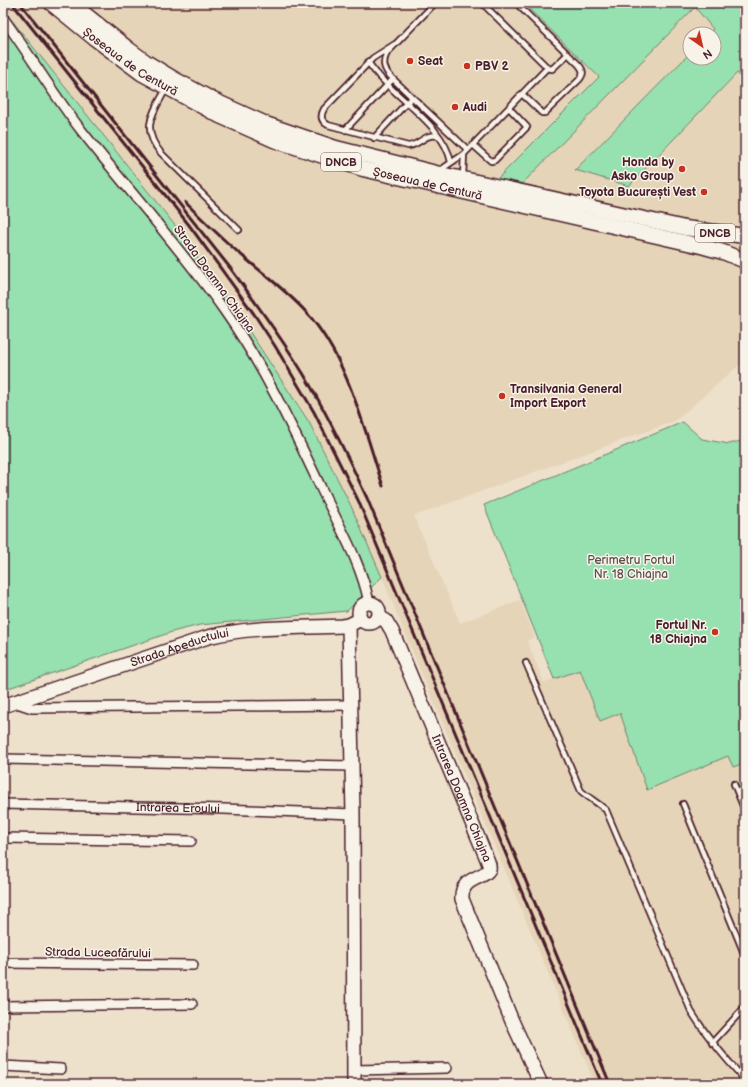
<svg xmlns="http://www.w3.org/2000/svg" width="748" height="1087" font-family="'Balsamiq Sans',sans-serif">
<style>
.built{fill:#e6d4b8}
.green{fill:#97e0af;stroke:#70806d}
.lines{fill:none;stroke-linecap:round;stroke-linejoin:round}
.lane-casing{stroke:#4a1f2b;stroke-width:8}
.street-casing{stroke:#4a1f2b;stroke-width:12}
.secondary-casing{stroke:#4a1f2b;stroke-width:16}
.primary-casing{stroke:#4a1f2b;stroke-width:17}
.lane{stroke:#f7f3e8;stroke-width:4.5}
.street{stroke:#f7f3e8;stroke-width:9}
.secondary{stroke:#f7f3e8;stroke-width:13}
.primary{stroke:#f7f3e8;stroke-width:14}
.rail{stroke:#4a1f2b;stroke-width:3}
.poi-dot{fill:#c8321e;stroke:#f7f3e8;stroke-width:1.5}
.labels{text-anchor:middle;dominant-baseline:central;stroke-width:3;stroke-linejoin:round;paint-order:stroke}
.shield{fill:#f7f3e8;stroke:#7e5f64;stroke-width:1}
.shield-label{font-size:11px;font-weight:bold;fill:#4a1f2b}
.street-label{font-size:12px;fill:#4a1f2b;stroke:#f7f3e8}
.poi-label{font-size:12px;font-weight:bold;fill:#4a1f2b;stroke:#f7f3e8;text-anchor:start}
.park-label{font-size:12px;fill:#5d4f4c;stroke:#f7f3e8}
</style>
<rect width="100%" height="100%" fill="#ede1cc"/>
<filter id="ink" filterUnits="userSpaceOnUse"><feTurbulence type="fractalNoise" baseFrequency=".025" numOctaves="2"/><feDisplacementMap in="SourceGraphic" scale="8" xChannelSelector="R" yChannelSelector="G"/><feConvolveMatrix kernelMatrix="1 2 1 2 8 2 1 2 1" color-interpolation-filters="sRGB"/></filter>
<g filter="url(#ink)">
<!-- built -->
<path class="built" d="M 3,3 L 523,3 L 599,77 L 496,180 L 520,185 L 695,6 L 713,29 L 709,34 L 690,34 L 690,53 L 575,170 L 630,186 L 737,73 L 745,80 L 745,360 L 675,421 L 414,516 L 460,623 L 520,600 L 535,637 L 527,641 L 544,682 L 581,670 L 600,721 L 620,713 L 647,790 L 728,755 L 733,767 L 745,763 L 745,1084 L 595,1084 L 407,639 L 382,577 L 351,506 L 309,422 L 245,325 L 177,228 L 3,9 Z"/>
<!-- green -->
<path class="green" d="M 523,3 L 745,3 L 745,80 L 737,73 L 629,186 L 575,170 L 690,53 L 690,58 L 714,58 L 714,34 L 709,34 L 713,29 L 695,7 L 521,185 L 496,180 L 599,77 Z
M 3,9 L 177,228 L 245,325 L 309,422 L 351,506 L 382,577 L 347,611 L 200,625 L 172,632 L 3,690 Z
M 683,422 L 702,439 L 729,444 L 745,440 L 745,763 L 733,767 L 728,756 L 647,790 L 620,713 L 600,721 L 580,670 L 554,679 L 484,505 Z"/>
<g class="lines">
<defs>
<path id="lane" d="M 435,3 L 387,53 C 381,64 385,71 393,79 L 468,150
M 516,3 L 579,65 C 584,71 584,74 579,80 L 545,113 L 542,113 L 522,94
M 395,44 L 373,58 L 324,109 C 320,116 321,121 328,125 L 408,146 C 421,145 424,133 438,136
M 368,62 C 390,96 443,122 451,162
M 547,68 L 552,69 L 568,54
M 166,89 C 153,113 140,128 161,153 L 239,230
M 345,130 L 393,79
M 374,138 L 412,97
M 473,145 L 491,161 L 495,160 L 527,127 L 509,108
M 439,171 L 464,154 L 547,68 L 546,66 L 482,3
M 463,177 L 464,154
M 526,663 L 581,791 C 589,798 598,803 606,810 L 691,1011 C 706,1036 725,1058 745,1080
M 734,784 L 745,811
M 683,804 L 745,956
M 712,1043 L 745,1007"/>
<g id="street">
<path d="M 3,18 C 30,55 53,94 81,130 C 128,190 180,247 224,310 C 263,365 292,427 321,488 C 338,524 362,564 369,603"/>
<path d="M 14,702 L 32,708 L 350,705"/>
<path d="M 3,759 L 352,766"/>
<path id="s1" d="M 3,804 L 224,809 L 353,814"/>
<path d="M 3,838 L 191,841"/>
<path d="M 3,963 L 193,965"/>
<path d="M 3,1006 L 192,1004"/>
<path d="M 3,1066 L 61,1069"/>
<path d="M 354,1070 L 447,1068"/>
</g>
<g id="secondary">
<circle cx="369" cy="613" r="10"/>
<path id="s2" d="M 379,617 L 386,621 L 392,631 L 487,859 C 488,862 490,865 489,869 C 484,879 460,877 462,899 L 512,1021 L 541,1084"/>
<path d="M 349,625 L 353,814 L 354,1084"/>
<path id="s3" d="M 3,706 L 208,637 C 250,626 298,628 342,626 L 349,625 L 361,619"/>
</g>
<g id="primary">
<path id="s4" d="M 51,3 L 94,38 L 141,73 L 220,116 L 274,140 L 363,169 L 701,246 L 723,252 L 745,261"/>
<path d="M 71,3 L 127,48 L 146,62 L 174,79 L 213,100 L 266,124 L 336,148 L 436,173 L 685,228 L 745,236"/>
</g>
</defs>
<!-- lane casing -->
<use href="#lane" class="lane-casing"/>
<!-- street casing -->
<use href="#street" class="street-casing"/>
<!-- secondary casing -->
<use href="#secondary" class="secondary-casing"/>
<!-- primary casing -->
<use href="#primary" class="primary-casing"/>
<!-- lane -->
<use href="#lane" class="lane"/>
<!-- street -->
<use href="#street" class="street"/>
<!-- secondary -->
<use href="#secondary" class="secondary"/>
<!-- primary -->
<use href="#primary" class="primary"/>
<!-- rail -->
<path class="rail" d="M 12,3 L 189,225 L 254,314 L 275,346 L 314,412 L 358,500 L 602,1084
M 20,3 L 231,269 C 256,303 281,337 303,373 C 327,413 347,455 367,498 L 610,1084
M 185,202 C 204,221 224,241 245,258 C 266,276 288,292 306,312 C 348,358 364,429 383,486"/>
</g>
</g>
<!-- markers -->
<g class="poi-dot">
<circle cx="410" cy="61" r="4"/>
<circle cx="467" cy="66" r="4"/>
<circle cx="455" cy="107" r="4"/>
<circle cx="682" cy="169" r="4"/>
<circle cx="704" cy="192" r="4"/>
<circle cx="502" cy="396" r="4"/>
<circle cx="715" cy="632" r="4"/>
</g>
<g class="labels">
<!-- shield labels -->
<g class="shield">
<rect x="321" y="153" width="40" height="18" rx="3"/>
<rect x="695" y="224" width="40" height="18" rx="3"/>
</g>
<g class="shield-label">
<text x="341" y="162">DNCB</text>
<text x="715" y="233">DNCB</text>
</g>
<!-- street labels -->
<g class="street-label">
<text stroke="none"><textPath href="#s4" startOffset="99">Șoseaua de Centură</textPath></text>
<text stroke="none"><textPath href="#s4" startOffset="423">Șoseaua de Centură</textPath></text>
<text transform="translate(214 279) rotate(54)">Strada Doamna Chiajna</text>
<text stroke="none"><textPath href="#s3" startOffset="186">Strada Apeductului</textPath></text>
<text stroke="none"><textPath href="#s2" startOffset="201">Intrarea Doamna Chiajna</textPath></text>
<text stroke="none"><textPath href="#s1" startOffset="175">Intrarea Eroului</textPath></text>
<text transform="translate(98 953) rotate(1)">Strada Luceafărului</text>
</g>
<!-- poi labels -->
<g class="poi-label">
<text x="418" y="61">Seat</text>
<text x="475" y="66">PBV 2</text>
<text x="463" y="107">Audi</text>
<text x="674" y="162" text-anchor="end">Honda by<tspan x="674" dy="14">Asko Group</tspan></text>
<text x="696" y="192" text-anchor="end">Toyota București Vest</text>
<text x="510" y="389">Transilvania General<tspan x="510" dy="14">Import Export</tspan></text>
<text x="707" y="625" text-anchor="end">Fortul Nr.<tspan x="707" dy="14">18 Chiajna</tspan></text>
</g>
<!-- park labels -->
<g class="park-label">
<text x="631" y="560">Perimetru Fortul<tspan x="631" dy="14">Nr. 18 Chiajna</tspan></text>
</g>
</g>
<!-- margin -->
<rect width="748" height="1087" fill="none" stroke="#f7f3e8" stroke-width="16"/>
<rect x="8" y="8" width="732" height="1071" fill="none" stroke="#4a1f2b" stroke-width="1.5" filter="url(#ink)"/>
<!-- north arrow -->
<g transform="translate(702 46) rotate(146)"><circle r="19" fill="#f7f3e8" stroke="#b29e9c"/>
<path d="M0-3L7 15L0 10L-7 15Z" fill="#c8321e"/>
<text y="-6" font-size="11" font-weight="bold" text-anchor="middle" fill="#4a1f2b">N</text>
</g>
</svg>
